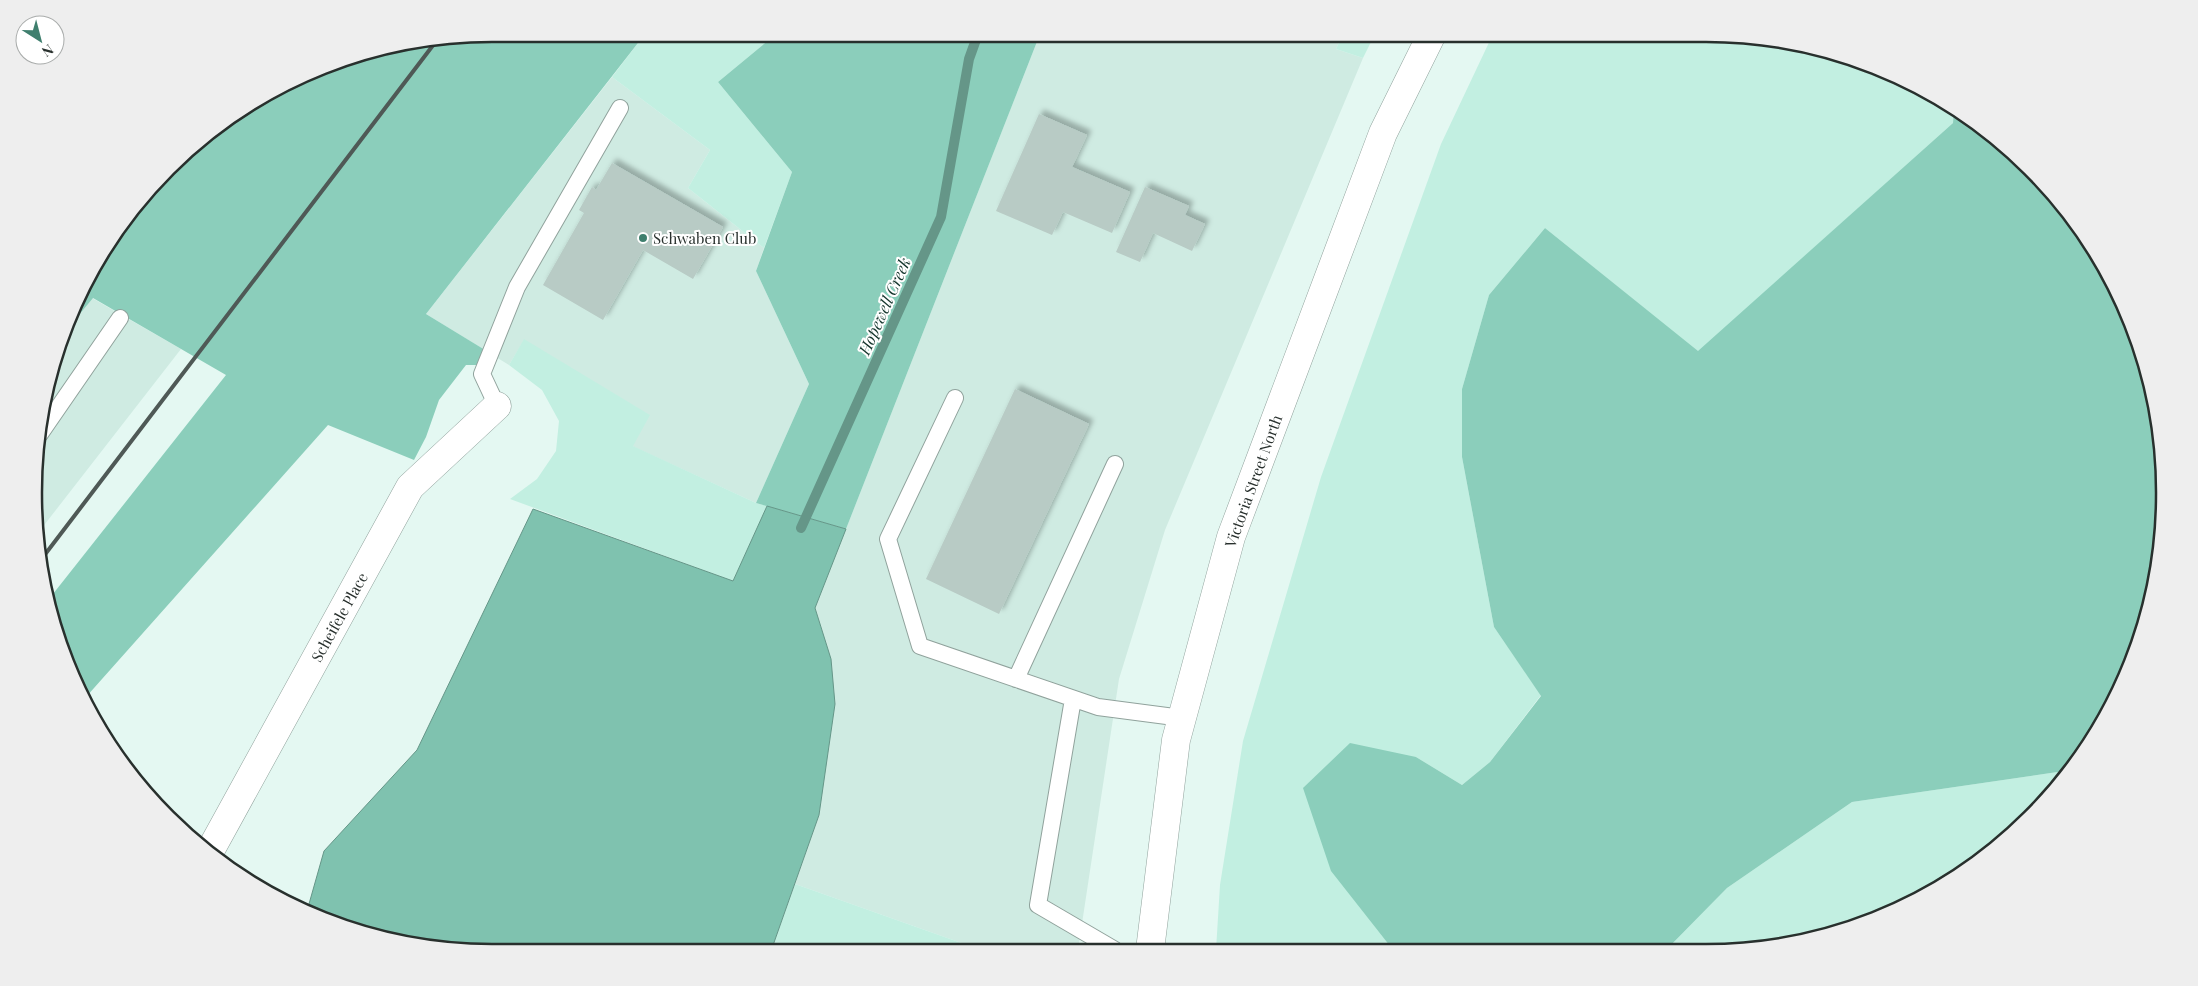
<svg xmlns="http://www.w3.org/2000/svg" width="2198" height="986" font-family="'Playfair Display',serif">
<style>
.built{fill:#cfebe2}
.green{fill:#c2efe1}
.forest{fill:#8bcebb}
.water{fill:#7fc2af;stroke:#659688}
.lines{fill:none;stroke-linecap:round;stroke-linejoin:round}
.stream{stroke:#659688;stroke-width:10}
.building{fill:#b8cbc5;filter:url(#shadow)}
.lane-casing{stroke:#90a29c;stroke-width:18}
.street-casing{stroke:#90a29c;stroke-width:29}
.primary-casing{stroke:#90a29c;stroke-width:29}
.lane{stroke:#fff;stroke-width:16}
.street{stroke:#fff;stroke-width:28}
.primary{stroke:#fff;stroke-width:28}
.rail{stroke:#4f5956;stroke-width:4}
.poi-dot{fill:#3f7f6e;stroke:#fff;stroke-width:2}
.labels{text-anchor:middle;dominant-baseline:central;stroke-width:4;stroke-linejoin:round;paint-order:stroke}
.poi-label{font-size:15px;fill:#28302d;stroke:#fff;text-anchor:start}
.street-label{font-size:15px;fill:#28302d;stroke:#fff}
.water-label{font-size:16px;font-style:italic;fill:#14352c;stroke:#fff}
.rim{fill:none;stroke:#28302d;stroke-width:2.5}
</style>
<defs>
<filter id="shadow"><feDropShadow dx="4.5" dy="-4.5" stdDeviation="2.5" flood-color="#0004"/></filter>
</defs>
<rect width="100%" height="100%" fill="#e4f8f2"/>
<!-- built -->
<path class="built" d="M 1040,34 L 1343,34 L 1336,49 L 1363,58 L 1165,530 L 1119,679 L 1078,950 L 984,951 L 795,884 L 819,815 L 831,659 L 815,608 Z
M 612,77 L 710,150 L 688,188 L 764,248 L 756,271 L 809,384 L 756,503 L 632,446 L 649,415 L 524,340 L 509,365 L 426,314 Z
M 92,298 L 181,349 L 38,533 L 34,493 L 43,404 L 73,322 Z"/>
<!-- green -->
<path class="green" d="M 645,34 L 776,34 L 718,82 L 792,172 L 764,248 L 688,188 L 710,150 L 612,77 Z
M 1343,34 L 1375,34 L 1363,58 L 1336,49 Z
M 1493,34 L 1705,34 L 1794,43 L 1880,69 L 1954,108 L 1953,123 L 1698,352 L 1545,228 L 1489,295 L 1462,389 L 1462,457 L 1494,627 L 1541,695 L 1490,762 L 1462,785 L 1416,757 L 1391,949 L 1216,950 L 1220,885 L 1243,741 L 1321,477 L 1441,144 Z
M 524,339 L 650,415 L 633,446 L 756,503 L 767,506 L 733,581 L 510,499 L 537,479 L 556,451 L 559,421 L 542,390 L 509,365 Z
M 2071,770 L 1985,857 L 1881,917 L 1765,948 L 1667,949 L 1727,888 L 1852,802 Z
M 795,884 L 984,951 L 771,951 Z"/>
<!-- forest -->
<path class="forest" d="M 493,34 L 645,34 L 426,314 L 485,350 L 479,365 L 466,365 L 439,400 L 426,437 L 414,460 L 328,425 L 86,697 L 49,599 L 226,375 L 93,298 L 73,322 L 95,263 L 190,148 L 264,95 L 345,58 Z
M 776,34 L 1040,34 L 846,529 L 756,503 L 809,384 L 756,271 L 792,172 L 718,82 Z
M 1954,108 L 2030,168 L 2087,238 L 2129,317 L 2155,403 L 2164,493 L 2155,582 L 2129,668 L 2071,770 L 1852,802 L 1727,888 L 1667,949 L 1391,949 L 1390,946 L 1331,871 L 1303,788 L 1350,743 L 1416,757 L 1462,785 L 1490,762 L 1541,696 L 1494,627 L 1462,457 L 1462,389 L 1489,295 L 1545,228 L 1698,351 L 1953,123 Z"/>
<!-- water -->
<path class="water" d="M 767,506 L 846,529 L 815,608 L 831,659 L 835,704 L 819,815 L 771,951 L 493,952 L 403,943 L 318,917 L 307,911 L 324,851 L 417,750 L 533,509 L 733,581 Z"/>
<g class="lines">
<!-- stream -->
<path class="stream" d="M 801,528 L 941,217 L 969,59 L 978,34"/>
</g>
<!-- building -->
<path class="building" d="M 1039,114 L 1087,135 L 1072,167 L 1130,192 L 1112,233 L 1063,212 L 1052,235 L 996,211 Z
M 612,163 L 723,227 L 693,279 L 643,250 L 603,320 L 543,285 L 584,213 L 579,210 L 592,187 L 596,190 Z
M 1145,187 L 1189,206 L 1185,215 L 1205,224 L 1192,251 L 1153,233 L 1140,262 L 1116,252 Z
M 1015,389 L 1089,424 L 999,614 L 926,579 Z"/>
<g class="lines">
<defs>
<path id="lane" d="M 955,398 L 888,539 L 920,646 L 1098,707 L 1182,718
M 497,406 L 482,374 L 517,287 L 620,108
M 40,434 L 120,318
M 1016,679 L 1115,464
M 1073,699 L 1038,905 L 1115,950"/>
<path id="street" d="M 210,851 L 410,487 L 497,406"/>
<path id="primary" d="M 1150,950 L 1176,740 L 1231,537 L 1383,133 L 1432,34"/>
</defs>
<!-- lane casing -->
<use href="#lane" class="lane-casing"/>
<!-- street casing -->
<use href="#street" class="street-casing"/>
<!-- primary casing -->
<use href="#primary" class="primary-casing"/>
<!-- lane -->
<use href="#lane" class="lane"/>
<!-- street -->
<use href="#street" class="street"/>
<!-- primary -->
<use href="#primary" class="primary"/>
<!-- rail -->
<path class="rail" d="M 40,561 L 434,44"/>
</g>
<!-- markers -->
<circle class="poi-dot" cx="643" cy="238" r="5"/>
<g class="labels">
<!-- poi labels -->
<g class="poi-label">
<text x="653" y="238">Schwaben Club</text>
</g>
<!-- street labels -->
<g class="street-label">
<text transform="translate(1253 481) rotate(-70)">Victoria Street North</text>
<text transform="translate(339 617) rotate(-61)">Scheifele Place</text>
</g>
<!-- water labels -->
<g class="water-label">
<text transform="translate(884 306) rotate(-66)">Hopewell Creek</text>
</g>
</g>
<!-- crop -->
<path d="M0 0H2198V986H0ZM492 42H1706A450 450 0 0 1 2156 492V494A450 450 0 0 1 1706 944H492A450 450 0 0 1 42 494V492A450 450 0 0 1 492 42Z" fill="#eee" fill-rule="evenodd"/>
<path class="rim" d="M492 42H1706A450 450 0 0 1 2156 492V494A450 450 0 0 1 1706 944H492A450 450 0 0 1 42 494V492A450 450 0 0 1 492 42Z"/>
<!-- north arrow -->
<g transform="translate(40 40) rotate(144)"><circle r="24" fill="#ffffff" stroke="#a9acab"/>
<path d="M0-4L9 19L0 12L-9 19Z" fill="#3f7f6e"/>
<text y="-8" font-size="14" font-weight="bold" text-anchor="middle" fill="#28302d">N</text>
</g>
</svg>
